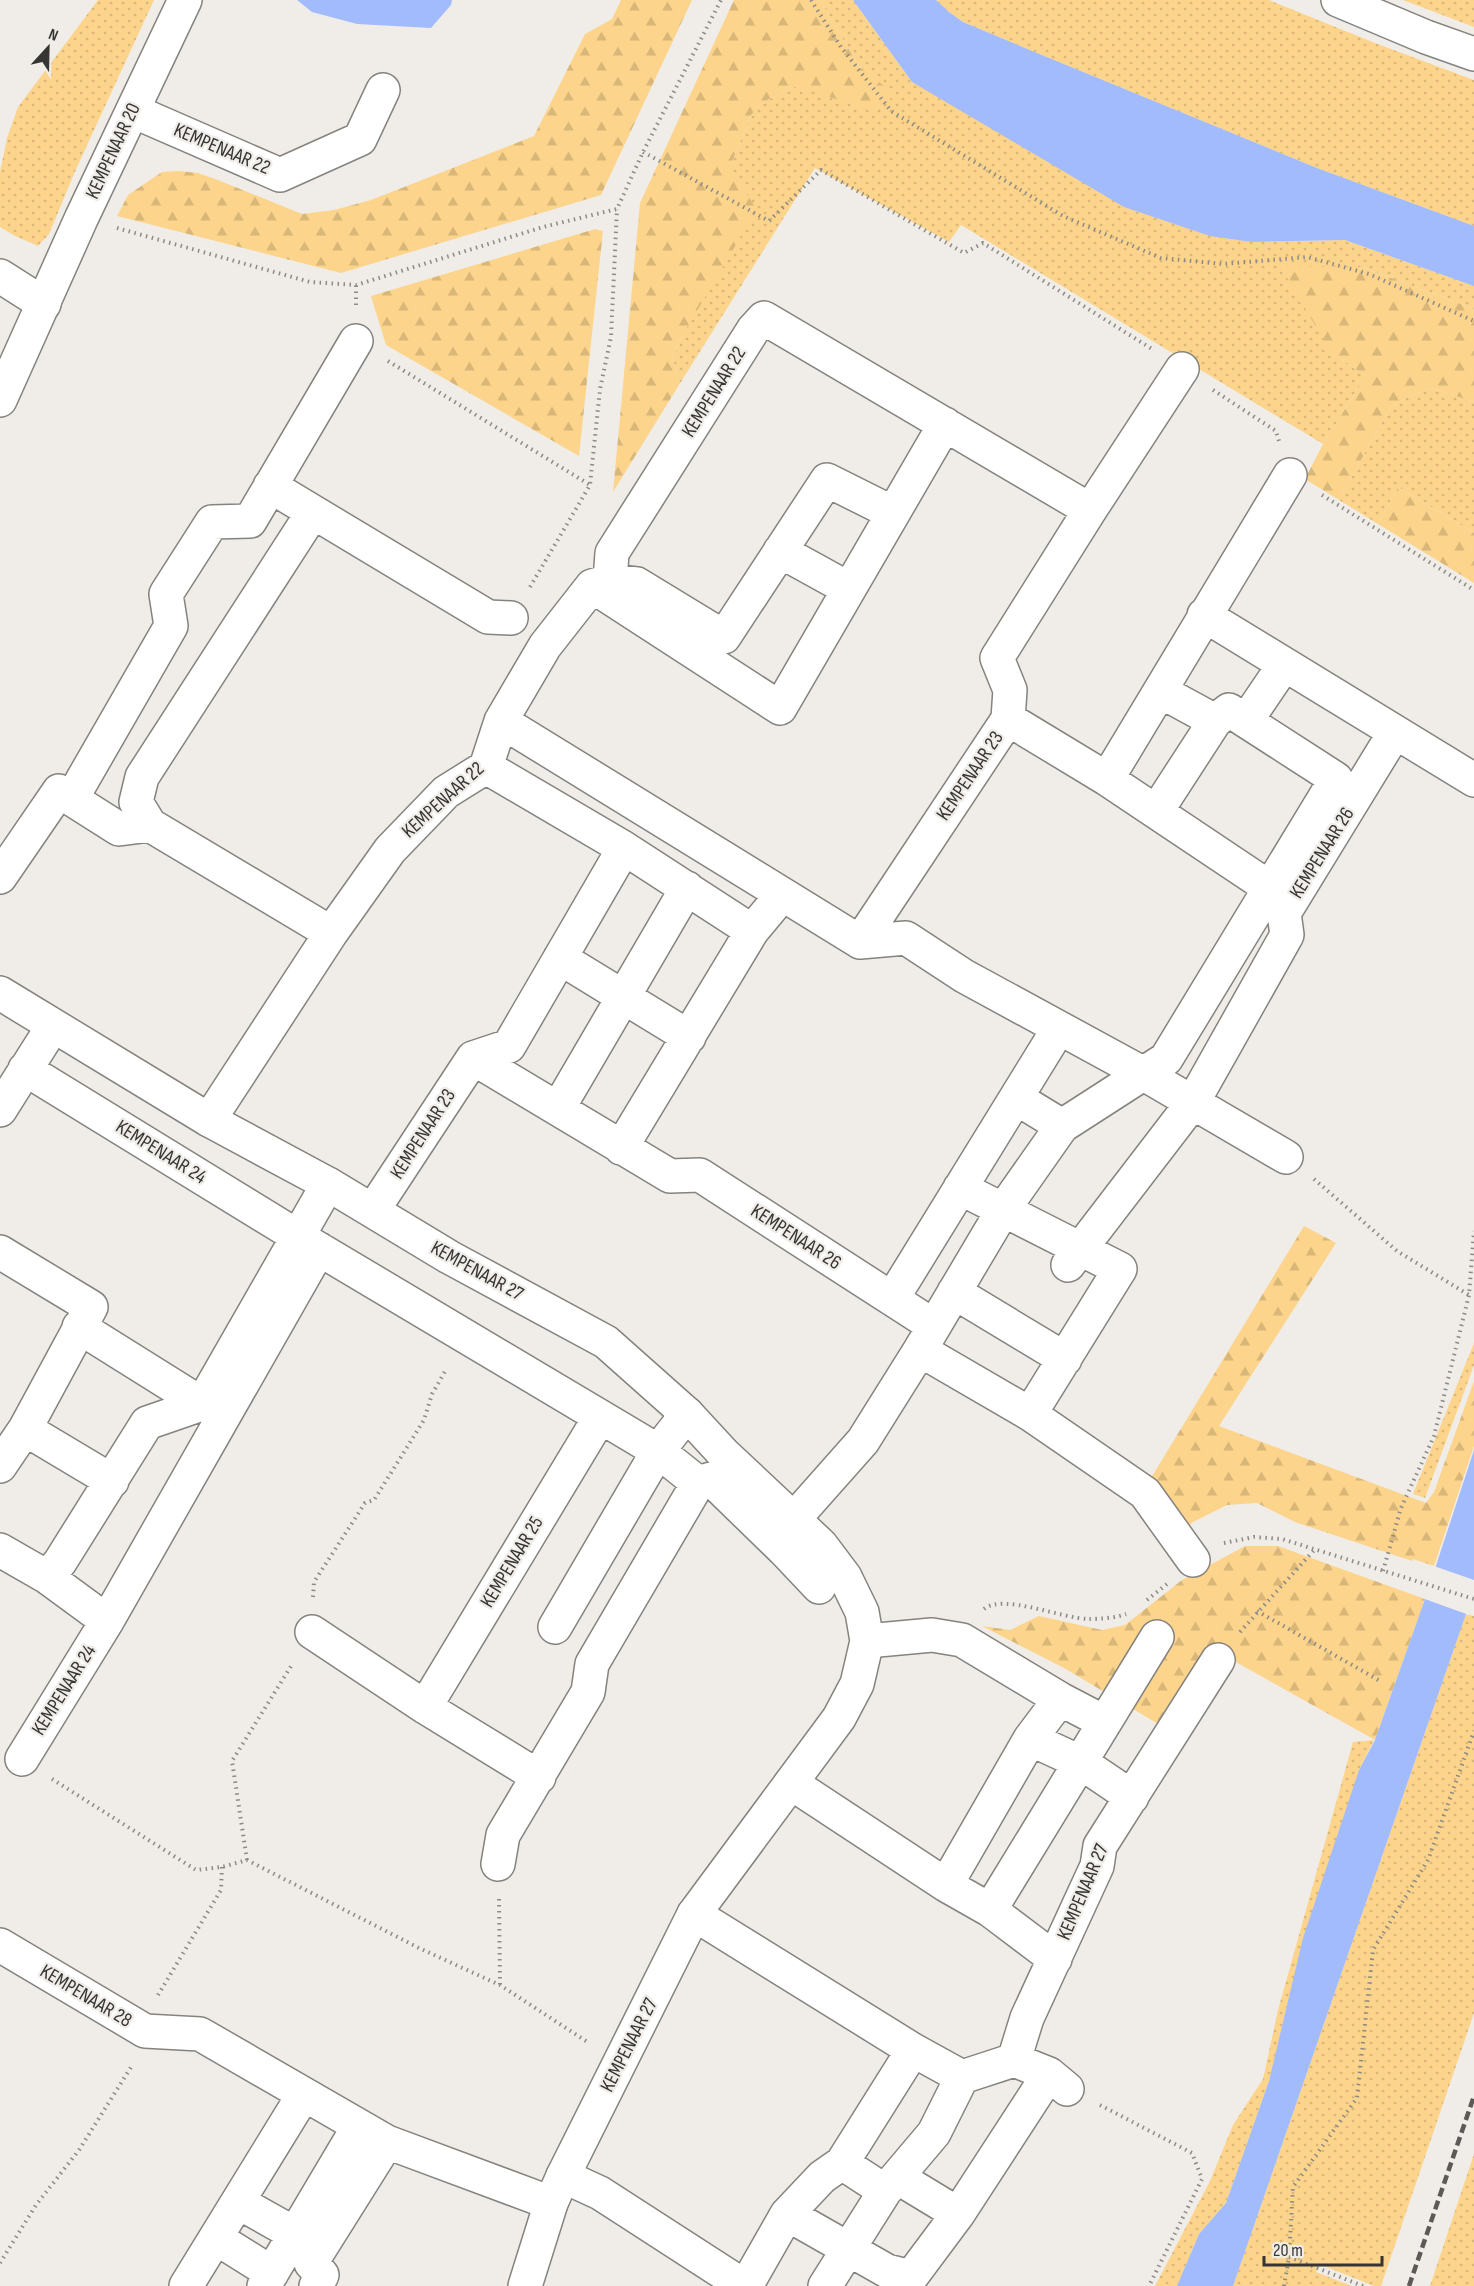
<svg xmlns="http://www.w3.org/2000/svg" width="1474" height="2286" font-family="'Sofia Sans Condensed',sans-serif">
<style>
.grass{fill:url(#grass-dots)}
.forest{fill:url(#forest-firs)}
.water{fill:#a2bbfd}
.pier{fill:#f0ede8}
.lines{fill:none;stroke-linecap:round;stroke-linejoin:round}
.street-casing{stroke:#85837e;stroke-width:36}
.secondary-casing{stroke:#85837e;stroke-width:36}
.path{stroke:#8c8a87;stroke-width:4;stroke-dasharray:1.5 4.5;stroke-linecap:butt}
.street{stroke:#fff;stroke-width:33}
.secondary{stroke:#fff;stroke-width:33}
.rail{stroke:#5b5a58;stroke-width:4.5;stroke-dasharray:9 4.5;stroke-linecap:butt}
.labels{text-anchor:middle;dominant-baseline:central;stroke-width:4.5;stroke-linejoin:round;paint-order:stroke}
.street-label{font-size:20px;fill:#363534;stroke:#f0ede8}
</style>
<defs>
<pattern id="grass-dots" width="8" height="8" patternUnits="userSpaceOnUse" patternTransform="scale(1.5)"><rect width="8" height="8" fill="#fcd48c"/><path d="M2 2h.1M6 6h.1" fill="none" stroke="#d9b779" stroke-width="1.8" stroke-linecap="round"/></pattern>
<pattern id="forest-firs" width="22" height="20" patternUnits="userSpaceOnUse" patternTransform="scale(1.5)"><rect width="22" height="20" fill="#fcd48c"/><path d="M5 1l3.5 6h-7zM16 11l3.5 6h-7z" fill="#d9b779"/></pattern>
</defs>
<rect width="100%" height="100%" fill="#f0ede8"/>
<!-- grass -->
<path class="grass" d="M 98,0 L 154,0 L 77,167 L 49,234 L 38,246 L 15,236 L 0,227 L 0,172 L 7,138 L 18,107 Z
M 820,0 L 853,0 L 912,82 L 1252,242 L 1345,240 L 1474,286 L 1474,309 L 1362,267 L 1331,352 L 1366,376 L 1323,444 L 961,225 L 949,242 L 815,168 L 679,385 L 673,357 L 681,338 L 730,167 L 751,115 L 763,102 L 794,87 L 894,95 L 858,65 Z
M 936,0 L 1269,0 L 1375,43 L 1474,80 L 1474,226 L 1317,168 L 1037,53 L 963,22 L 949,12 Z
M 1403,0 L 1474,0 L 1474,27 Z
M 1431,388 L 1474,402 L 1474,533 L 1398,487 L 1378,524 L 1339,500 L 1389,409 L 1408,397 Z
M 1474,1343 L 1474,1365 L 1425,1498 L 1413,1494 Z
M 1466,1614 L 1474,1616 L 1474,2013 L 1381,2286 L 1374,2286 L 1319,2264 L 1316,2272 L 1352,2286 L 1233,2286 Z
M 1374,1740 L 1359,1770 L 1269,2081 L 1226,2203 L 1199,2234 L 1177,2286 L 1155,2286 L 1210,2181 L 1233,2125 L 1263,2079 L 1278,2010 L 1353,1742 Z
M 1474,2154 L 1474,2286 L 1430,2286 Z"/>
<!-- forest -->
<path class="forest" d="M 621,0 L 692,0 L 601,195 L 341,273 L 117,216 L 128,195 L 162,172 L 179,171 L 198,173 L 218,180 L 302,214 L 334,210 L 371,200 L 534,136 L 585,34 L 612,19 Z
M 734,0 L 820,0 L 858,65 L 895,95 L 880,107 L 860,108 L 811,90 L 794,87 L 763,102 L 751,115 L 730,167 L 755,207 L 747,226 L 681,338 L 673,357 L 679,385 L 613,492 L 640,203 Z
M 595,229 L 603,231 L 579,456 L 386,345 L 371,296 Z
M 1280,266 L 1362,267 L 1474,309 L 1474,402 L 1431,388 L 1408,397 L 1389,409 L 1339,500 L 1305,479 L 1323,444 L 1366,376 L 1331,352 Z
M 1398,487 L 1474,533 L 1474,583 L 1378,524 Z
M 1304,1226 L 1336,1243 L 1219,1426 L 1426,1503 L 1434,1492 L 1474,1381 L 1474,1446 L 1434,1566 L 1413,1559 L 1412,1561 L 1295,1522 L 1257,1503 L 1227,1505 L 1193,1522 L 1185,1529 L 1137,1501 Z
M 1245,1546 L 1278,1546 L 1425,1599 L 1375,1740 L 1218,1652 L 1165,1728 L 1064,1668 L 982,1626 L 1010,1630 L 1039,1616 L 1102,1630 L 1125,1625 L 1182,1580 Z"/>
<!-- water -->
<path class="water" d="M 297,0 L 452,0 L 451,5 L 431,28 L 357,24 L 312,12 Z
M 853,0 L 936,0 L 949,12 L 963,22 L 1037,53 L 1317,168 L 1474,226 L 1474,286 L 1345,240 L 1252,242 L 1210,236 L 1124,207 L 912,82 Z
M 1474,1450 L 1474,1597 L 1466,1614 L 1233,2286 L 1177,2286 L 1199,2234 L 1226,2203 L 1269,2081 L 1303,1938 L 1359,1770 L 1375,1740 L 1425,1599 Z"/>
<!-- pier -->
<path class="pier" d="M 1431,1565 L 1474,1580 L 1474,1604 L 1469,1615 L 1422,1598 Z"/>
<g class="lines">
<defs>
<path id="street" d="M 133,111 L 280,175 L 360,139 L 383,90
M 0,276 L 44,304
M 270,486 L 488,617 L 511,618
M 313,512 L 142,777 L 136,802 L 150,825 L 331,933
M 780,551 L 849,589
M 610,581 L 612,553 L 753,330 L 764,318 L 1090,510
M 592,586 L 780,708 L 945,424
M 1204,615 L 1474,780
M 1008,719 L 1107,779 L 1270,888
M 501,721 L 860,942 L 906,938 L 964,976 L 1144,1074 L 1286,1157
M 1246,721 L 1284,665
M 486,767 L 624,848 L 752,931
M 1107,779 L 1290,475
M 72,798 L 171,626 L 166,594 L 212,522 L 250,521 L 356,341
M 1156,812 L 1215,721 L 1160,691
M 0,877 L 59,791 L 119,829 L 150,825
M 860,942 L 1008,719 L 1010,690 L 997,658 L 1090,510 L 1182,369
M 560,958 L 689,1037
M 473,1058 L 670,1176 L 700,1175 L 934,1326
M 25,1069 L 297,1236 L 658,1451 L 698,1483 L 711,1479 L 784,1550 L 819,1587
M 1016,1098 L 1062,1126
M 559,1107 L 687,888
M 0,1110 L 53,1026
M 209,1120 L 331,933 L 390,850 L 446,792 L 486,767 L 501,721 L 545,646 L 592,586 L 610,581 L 637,584 L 724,637 L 827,480 L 893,513
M 621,1148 L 752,931 L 782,895
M 960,1188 L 1120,1269 L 1030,1414
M 373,1210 L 473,1058 L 509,1046 L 624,848
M 0,1252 L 91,1307 L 25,1429 L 0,1466
M 1068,1265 L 1193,1102 L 1287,935 L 1284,913 L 1395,732
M 954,1292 L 1065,1359
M 892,1299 L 1059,1028
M 79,1327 L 202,1404 L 216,1408
M 920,1350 L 1030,1414 L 1145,1493 L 1193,1560
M 25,1429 L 112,1481
M 793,1520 L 863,1441 L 920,1350 L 1003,1210 L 1062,1126 L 1166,1059 L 1336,779 L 1229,710 L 1215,721
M 0,1550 L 47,1577 L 107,1621
M 47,1577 L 60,1562 L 147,1423 L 202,1404 L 328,1184
M 555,1627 L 658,1451 L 687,1414
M 312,1632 L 425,1707 L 539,1777
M 867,1641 L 932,1635 L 962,1640 L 1060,1699 L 1104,1722
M 425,1707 L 600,1417
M 1030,1739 L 1080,1762 L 1132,1797
M 22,1759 L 107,1621 L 319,1249
M 791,1783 L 946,1885 L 990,1910 L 1055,1959
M 498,1864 L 503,1835 L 588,1692 L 592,1664 L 698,1483
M 946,1885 L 1030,1739 L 1060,1699
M 990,1910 L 1157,1637
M 694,1914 L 913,2050 L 962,2077
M 0,1945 L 145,2031 L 200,2034 L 387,2142 L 551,2203
M 1014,2060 L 1027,2018 L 1097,1866 L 1100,1846 L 1218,1660
M 842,2163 L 913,2050
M 563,2176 L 600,2193 L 744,2286
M 897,2177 L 958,2214
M 238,2202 L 295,2234 L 306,2254
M 787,2214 L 887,2271 L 911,2277 L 958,2214 L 1049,2074
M 216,2238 L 272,2273
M 186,2286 L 304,2094
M 264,2286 L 359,2126
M 316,2286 L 322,2275 L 311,2263 L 387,2142
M 746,2286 L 787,2214 L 822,2177 L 842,2163 L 885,2191
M 825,2286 L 885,2191 L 934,2133 L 962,2077 L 1014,2060 L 1049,2074 L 1067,2089"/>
<path id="secondary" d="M 1338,0 L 1426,37 L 1474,54
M 0,400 L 81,219 L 185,0
M 0,993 L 209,1120 L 328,1184 L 449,1257 L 606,1342 L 687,1414 L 723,1453 L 821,1545 L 845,1577 L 862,1612 L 867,1641 L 857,1684 L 839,1718 L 694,1914 L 563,2176 L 551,2203 L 525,2286"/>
</defs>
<!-- street casing -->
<use href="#street" class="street-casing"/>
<!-- secondary casing -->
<use href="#secondary" class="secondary-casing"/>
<!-- path -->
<path class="path" d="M 811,0 L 841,47 L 891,111 L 1063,216 L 1161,258 L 1223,264 L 1307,257 L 1369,274 L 1474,321
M 643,152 L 769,221 L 821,170 L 964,253 L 983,243 L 1152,349
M 117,228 L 310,282 L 356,285 L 543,227 L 617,209 L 643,152 L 721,0
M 356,305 L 356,285
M 388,361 L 590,485
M 1213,390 L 1276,431 L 1279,441
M 1322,495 L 1474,590
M 530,587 L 590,485 L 600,389 L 611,337 L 617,209
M 1314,1179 L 1397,1251 L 1469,1295
M 1224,1543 L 1254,1537 L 1282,1539 L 1474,1599
M 1383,1571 L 1401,1508 L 1434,1436 L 1469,1295 L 1474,1231
M 313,1597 L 314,1582 L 365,1503 L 374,1500 L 424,1420 L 432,1394 L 447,1368
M 1147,1600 L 1167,1584
M 984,1609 C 1003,1593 1063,1619 1089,1619 C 1100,1619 1115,1618 1126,1614
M 1257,1611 L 1382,1682
M 1240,1632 L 1316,1548
M 52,1779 L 196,1870 L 222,1867 L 247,1860 L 419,1948 L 500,1985 L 589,2043
M 247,1860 L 232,1761 L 293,1663
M 499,1899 L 500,1985
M 158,1995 L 221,1890 L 222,1867
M 1100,2105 L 1192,2153 L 1202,2179 L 1149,2286
M 1289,2257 L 1363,2286
M 0,2263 L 36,2205 L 79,2150 L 133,2064
M 1284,2286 L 1289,2257 L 1293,2187 L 1357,2098 L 1373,1950 L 1428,1860 L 1474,1731"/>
<!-- street -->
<use href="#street" class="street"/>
<!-- secondary -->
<use href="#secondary" class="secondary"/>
<!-- rail -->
<path class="rail" d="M 1409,2286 L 1474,2096"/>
</g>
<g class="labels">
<!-- street labels -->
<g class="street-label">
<text transform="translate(222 149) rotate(23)">KEMPENAAR 22</text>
<text transform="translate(113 151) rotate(-65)">KEMPENAAR 20</text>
<text transform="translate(714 392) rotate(-58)">KEMPENAAR 22</text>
<text transform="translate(970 776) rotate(-56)">KEMPENAAR 23</text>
<text transform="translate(443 800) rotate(-42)">KEMPENAAR 22</text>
<text transform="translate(1322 853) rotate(-58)">KEMPENAAR 26</text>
<text transform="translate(423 1134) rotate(-57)">KEMPENAAR 23</text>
<text transform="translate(161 1152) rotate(32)">KEMPENAAR 24</text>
<text transform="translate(796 1237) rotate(33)">KEMPENAAR 26</text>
<text transform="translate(477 1271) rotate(29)">KEMPENAAR 27</text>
<text transform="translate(512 1562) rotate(-59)">KEMPENAAR 25</text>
<text transform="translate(64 1690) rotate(-58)">KEMPENAAR 24</text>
<text transform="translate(1083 1892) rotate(-67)">KEMPENAAR 27</text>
<text transform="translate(86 1996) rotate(31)">KEMPENAAR 28</text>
<text transform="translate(629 2045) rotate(-63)">KEMPENAAR 27</text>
</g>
</g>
<!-- north arrow -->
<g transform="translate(48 48) rotate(22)" stroke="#f0ede8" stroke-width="4.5" paint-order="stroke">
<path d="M0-4.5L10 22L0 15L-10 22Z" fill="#363534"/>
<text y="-9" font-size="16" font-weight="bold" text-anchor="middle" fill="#363534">N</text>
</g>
<!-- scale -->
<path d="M1264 2256v9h118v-9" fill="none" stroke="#363534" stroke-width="3"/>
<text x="1273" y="2256" font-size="18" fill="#363534" stroke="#f0ede8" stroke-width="4.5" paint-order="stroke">20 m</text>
</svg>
